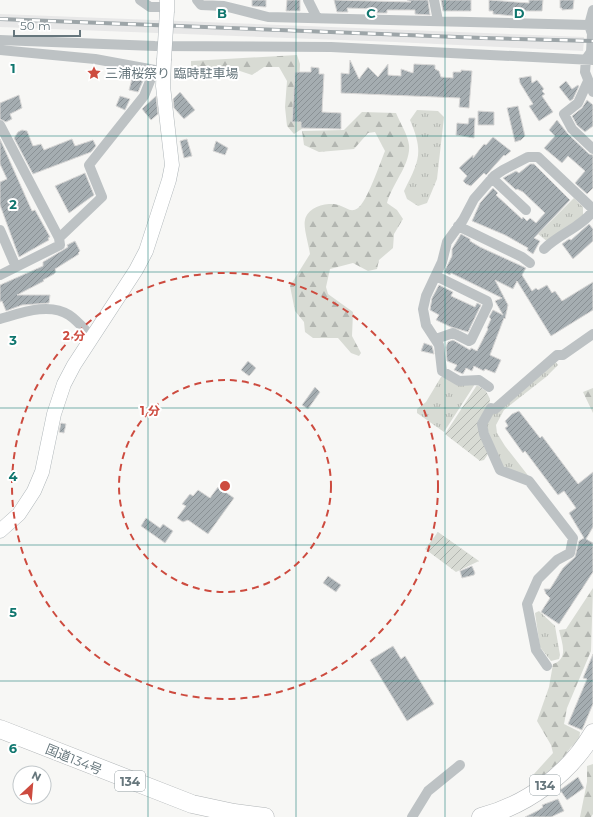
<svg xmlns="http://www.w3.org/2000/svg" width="593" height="817" font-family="Montserrat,'Noto Sans JP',sans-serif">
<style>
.built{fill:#e8e8e8}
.grass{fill:url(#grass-tufts)}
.forest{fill:url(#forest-firs)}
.garden{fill:url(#garden-furrows)}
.building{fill:url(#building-hatch);stroke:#d9d8d7}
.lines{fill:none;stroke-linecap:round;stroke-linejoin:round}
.secondary-casing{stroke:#afb6b9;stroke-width:15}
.highway-casing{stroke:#b1b5b7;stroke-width:19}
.street{stroke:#bdc2c4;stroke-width:10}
.secondary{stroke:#fff;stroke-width:14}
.highway{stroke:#fff;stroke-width:18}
.rail-casing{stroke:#9da5a8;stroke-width:4}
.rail{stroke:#fff;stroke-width:2.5;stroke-dasharray:8;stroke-linecap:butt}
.secondary-bridge-casing{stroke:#afb6b9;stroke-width:15;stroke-linecap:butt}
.secondary-bridge{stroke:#fff;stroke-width:14}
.grid{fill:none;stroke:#0f766e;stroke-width:1;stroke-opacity:0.55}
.ring{fill:none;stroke:#cd4b3f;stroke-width:2;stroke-dasharray:7 5}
.labels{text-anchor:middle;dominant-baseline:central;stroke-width:4;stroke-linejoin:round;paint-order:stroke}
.shield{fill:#fff;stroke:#949fa3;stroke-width:1}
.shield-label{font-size:12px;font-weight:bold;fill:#66767c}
.poi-label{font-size:13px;fill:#66767c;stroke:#fff;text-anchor:start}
.street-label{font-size:13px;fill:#66767c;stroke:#fff}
.grid-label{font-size:13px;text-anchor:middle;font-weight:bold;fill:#0f766e;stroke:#fff;stroke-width:4;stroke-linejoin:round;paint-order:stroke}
.centre{fill:#cd4b3f;stroke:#fff;stroke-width:2}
.ring-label{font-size:12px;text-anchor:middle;font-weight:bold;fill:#cd4b3f;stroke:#fff;stroke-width:4;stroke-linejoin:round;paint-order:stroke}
</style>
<defs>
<pattern id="grass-tufts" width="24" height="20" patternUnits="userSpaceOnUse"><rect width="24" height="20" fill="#d8dbd4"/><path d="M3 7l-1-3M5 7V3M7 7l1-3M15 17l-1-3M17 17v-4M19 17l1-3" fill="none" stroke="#b3b6b1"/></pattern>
<pattern id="forest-firs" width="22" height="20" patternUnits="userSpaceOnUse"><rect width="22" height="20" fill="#d8dbd4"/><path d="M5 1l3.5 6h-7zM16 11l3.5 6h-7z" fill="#b3b6b1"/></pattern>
<pattern id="garden-furrows" width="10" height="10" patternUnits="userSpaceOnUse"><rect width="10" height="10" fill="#d8dbd4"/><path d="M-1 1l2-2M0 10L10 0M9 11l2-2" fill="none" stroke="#b3b6b1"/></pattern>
<pattern id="building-hatch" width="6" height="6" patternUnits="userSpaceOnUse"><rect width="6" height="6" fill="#a5adb1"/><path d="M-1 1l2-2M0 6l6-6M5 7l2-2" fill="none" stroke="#8a9195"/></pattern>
</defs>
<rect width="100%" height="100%" fill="#f7f7f5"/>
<!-- built -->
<path class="built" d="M 0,14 L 584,37 L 584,41 L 583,51 L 395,42 L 0,27 Z"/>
<!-- grass -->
<path class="grass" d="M 417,110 L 438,111 L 444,117 L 437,179 L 427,203 L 418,206 L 407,199 L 404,191 C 419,161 424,153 410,120 Z
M 574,198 L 583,207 L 583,218 L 548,242 L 538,234 Z
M 554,360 L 558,365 L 546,377 L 504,410 L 496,425 L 497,433 L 505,446 L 530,478 L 501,468 L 485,422 L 492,410 Z
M 441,377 L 446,377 L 475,384 L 444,432 L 417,413 L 417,409 L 426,402 Z
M 539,611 L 555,626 L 560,655 L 559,659 L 551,661 L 540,647 L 535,613 Z"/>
<!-- forest -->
<path class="forest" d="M 297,55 L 300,64 L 299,85 L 306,126 L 294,134 L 287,126 L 285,107 L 287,81 L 279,67 L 264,67 L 252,75 L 234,69 L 191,71 L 191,61 Z
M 362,112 L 396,113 C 400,123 408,135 409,145 C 411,164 392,184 387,203 L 397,210 L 403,219 L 394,234 L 393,248 L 379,260 L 377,269 L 368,271 L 353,263 L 330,269 L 326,287 L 328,294 L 353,312 L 352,336 L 361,353 L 359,356 L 351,353 L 338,338 L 313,338 L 305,332 L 304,322 L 295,311 L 290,286 L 310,254 C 309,246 303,227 305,220 C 308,206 330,201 341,206 C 347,208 351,213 358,208 C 367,202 380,163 385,151 L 375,132 L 368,133 L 354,149 L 319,152 L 304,145 L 302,131 L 344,130 Z
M 593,388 L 593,413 L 583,392 Z
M 593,588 L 591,651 L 567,708 L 564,724 L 580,732 L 579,741 L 571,747 L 560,762 L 539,779 L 534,774 L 553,753 L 551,745 L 537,721 L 549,687 L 553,664 C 569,659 562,643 559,630 L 566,629 Z
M 593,764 L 593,814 L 591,817 L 580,817 L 587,782 L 587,766 Z"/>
<!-- garden -->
<path class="garden" d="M 477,385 L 486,391 L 490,399 L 489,407 L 484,414 L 488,454 L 484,460 L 480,461 L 445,434 Z
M 438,532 L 479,561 L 456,572 L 425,549 Z"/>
<!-- building -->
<path class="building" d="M 252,0 L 266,0 L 266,7 L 252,6 Z
M 287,0 L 300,0 L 300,11 L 286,11 Z
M 334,0 L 411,2 L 407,0 L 428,0 L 430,15 L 415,14 L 415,10 L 387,10 L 387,13 L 377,13 L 377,9 L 347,8 L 348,12 L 337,12 Z
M 441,0 L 471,0 L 471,11 L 443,11 Z
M 489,0 L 529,3 L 529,0 L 543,0 L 542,11 L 525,11 L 525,17 L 493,14 L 493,11 L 489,11 Z
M 560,0 L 574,0 L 573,9 L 562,10 L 562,8 L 560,8 Z
M 350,60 L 359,79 L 368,67 L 378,77 L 388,64 L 388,75 L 401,76 L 401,69 L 413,73 L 414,64 L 435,65 L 435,69 L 439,71 L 441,77 L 453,78 L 453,72 L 461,72 L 461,70 L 472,71 L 469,108 L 459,107 L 460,98 L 341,93 L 341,73 L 349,74 Z
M 311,67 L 319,68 L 319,74 L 324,74 L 322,112 L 341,113 L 341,129 L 301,128 L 301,122 L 292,122 L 295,72 L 311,72 Z
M 531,76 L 532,83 L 537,80 L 544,89 L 542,91 L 545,94 L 542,96 L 553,112 L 539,121 L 529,106 L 533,104 L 520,83 L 519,78 Z
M 132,79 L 143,81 L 138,92 L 129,90 Z
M 566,81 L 572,89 L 578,85 L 579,86 L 573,99 L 570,101 L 559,87 Z
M 180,92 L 195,110 L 184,119 L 174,108 L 173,99 Z
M 19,95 L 22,108 L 10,114 L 12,119 L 6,122 L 0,119 L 0,103 Z
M 120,96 L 130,99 L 125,110 L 116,106 Z
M 156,96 L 158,114 L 151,120 L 142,109 Z
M 587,100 L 593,105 L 593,126 L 585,132 L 577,125 L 572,116 L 582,108 Z
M 518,106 L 525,136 L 521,140 L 515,142 L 507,108 Z
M 478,111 L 494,112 L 494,125 L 478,125 Z
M 469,118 L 475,118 L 474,138 L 456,135 L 457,123 L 468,124 Z
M 557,120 L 568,134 L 589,154 L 593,155 L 593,188 L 587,194 L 575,183 L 585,171 L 568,156 L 562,163 L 544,148 L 555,136 L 549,130 Z
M 22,130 L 27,131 L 33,146 L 41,144 L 44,150 L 72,139 L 75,146 L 93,140 L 96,146 L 91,152 L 33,174 L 14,138 L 18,132 Z
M 493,137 L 511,151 L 505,156 L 504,155 L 486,175 L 484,173 L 471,186 L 466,184 L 463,181 L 467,176 L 459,168 L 473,155 L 473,158 L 484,144 L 486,145 Z
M 0,139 L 32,211 L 35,210 L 50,237 L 48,238 L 49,240 L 19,257 L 0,205 L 0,182 L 7,179 L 0,164 Z
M 187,139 L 192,156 L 184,158 L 180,141 Z
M 216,141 L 228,148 L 225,155 L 213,151 Z
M 530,164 L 534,164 L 570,200 L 534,238 L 540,241 L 533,254 L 527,250 L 528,248 L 505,235 L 472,221 L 480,203 L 493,188 L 498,193 L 496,195 L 522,219 L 523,217 L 527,221 L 530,218 L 536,223 L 545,213 L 523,192 L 517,189 L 516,190 L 503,178 L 516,171 L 519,173 Z
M 85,173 L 94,195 L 69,213 L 55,186 Z
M 589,224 L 593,229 L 593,241 L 573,259 L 562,244 L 569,239 L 571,240 Z
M 461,234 L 470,239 L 470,241 L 480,247 L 526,268 L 522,275 L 532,291 L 536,288 L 538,290 L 547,285 L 552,293 L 555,291 L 562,301 L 593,282 L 593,310 L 551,336 L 517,281 L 513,289 L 495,280 L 508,305 L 505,319 L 504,318 L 490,355 L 501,360 L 495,373 L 485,369 L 484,371 L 474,366 L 472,371 L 466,368 L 463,374 L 454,370 L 457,365 L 447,361 L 446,347 L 448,342 L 453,340 L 470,350 L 471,348 L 477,351 L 488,329 L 487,328 L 491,319 L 489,317 L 493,310 L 503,315 L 495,301 L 502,298 L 451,273 L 450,275 L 444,272 L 452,256 L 452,249 Z
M 75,241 L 80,251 L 78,253 L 79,254 L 55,269 L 56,272 L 54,274 L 43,280 L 44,281 L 17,295 L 50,295 L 49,303 L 22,305 L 6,311 L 2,301 L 0,302 L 0,285 L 43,266 L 43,262 L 68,247 L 67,245 Z
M 439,285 L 453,292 L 451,296 L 475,307 L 477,303 L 481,305 L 468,332 L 451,327 L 436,320 L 439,315 L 430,310 L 432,298 Z
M 424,343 L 432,346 L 434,354 L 421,351 Z
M 248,361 L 256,368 L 249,376 L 241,370 Z
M 315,387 L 320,392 L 308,409 L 302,405 Z
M 519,411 L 540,438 L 542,436 L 578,484 L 593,472 L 593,527 L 586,539 L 593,543 L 593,572 L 559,624 L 541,612 L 550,598 L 546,594 L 544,589 L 550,589 L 563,568 L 575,557 L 579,541 L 584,538 L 569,513 L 576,508 L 564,491 L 558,495 L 525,451 L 523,453 L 505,428 L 508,426 L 505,421 L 512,414 Z
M 61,423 L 66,424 L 64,433 L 59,432 Z
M 218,487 L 234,498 L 208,534 L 188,520 L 183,522 L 177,518 L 186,506 L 182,504 L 190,494 L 193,496 L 198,490 L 210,498 Z
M 146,518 L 160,528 L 163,524 L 173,531 L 165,543 L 141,526 Z
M 472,566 L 475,573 L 474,575 L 462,578 L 460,571 Z
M 328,576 L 341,585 L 336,592 L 323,583 Z
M 393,646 L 401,659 L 405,656 L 434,704 L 407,721 L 370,660 Z
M 593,654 L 593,704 L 582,730 L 568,724 L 587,679 L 583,678 Z
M 578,777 L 584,788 L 567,800 L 560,790 Z
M 558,799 L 564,811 L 551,817 L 525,817 L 539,810 L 543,807 L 542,805 Z"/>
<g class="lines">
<defs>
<path id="secondary" d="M 167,11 L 167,0
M 0,531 L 19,514 L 34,491 L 42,472 L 54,414 L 64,384 L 74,365 L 136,270 L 146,251 L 169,180 L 172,165 L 163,86 L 164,60"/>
<path id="highway" d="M 0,729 L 192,804 L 234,813 L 265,817
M 481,817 C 527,805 569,774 593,733"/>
</defs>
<!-- secondary casing -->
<use href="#secondary" class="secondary-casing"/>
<!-- highway casing -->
<use href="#highway" class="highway-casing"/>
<!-- street -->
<path class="street" d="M 140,0 L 150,7 L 167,7
M 197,0 L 201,5 L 224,6 L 268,17 L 589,25
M 308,0 L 317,18
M 434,0 L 438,21
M 593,10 L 589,25 L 592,34 L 591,52 L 586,59 L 585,72 L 593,92
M 0,40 L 155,46 L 331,47 L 593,60
M 0,50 L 95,59 L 160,71
M 588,81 L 578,103 L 564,114 L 572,129 L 593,149
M 0,125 L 59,238 L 60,245 L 0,275
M 492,178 L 526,210
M 458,226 L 522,257 L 530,263
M 0,230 L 16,267
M 59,238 L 102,197 L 89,165 L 144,96 L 154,71
M 544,249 C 559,234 580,228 593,211
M 0,319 C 21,313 49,302 69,315 C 78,321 85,330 92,337
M 436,339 L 453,333 L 469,341 L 471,340 L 488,305 L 487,301 L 436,276
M 489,387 L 479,380 L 459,381 L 442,371 L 439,345 L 426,325 L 423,309 L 426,296 L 442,262 L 447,242 L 463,220 L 474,199 L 494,176 L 503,170 L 528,157 L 538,157 L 593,209
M 547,666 L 536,650 L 527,604 L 538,579 L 557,560 L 570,553 L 573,538 L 529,481 L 500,470 L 484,434 L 482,424 L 491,408 L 495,409 L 557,355 L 563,355 L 593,334
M 412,817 L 428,791 L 460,765"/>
<!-- secondary -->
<use href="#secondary" class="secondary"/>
<!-- highway -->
<use href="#highway" class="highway"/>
<defs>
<path id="rail" d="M 0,19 L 483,38 L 593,41"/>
</defs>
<!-- rail casing -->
<use href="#rail" class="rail-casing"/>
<!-- rail -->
<use href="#rail" class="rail"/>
<defs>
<path id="secondary-bridge" d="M 164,60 L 167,11"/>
</defs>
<!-- secondary-bridge casing -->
<use href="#secondary-bridge" class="secondary-bridge-casing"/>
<!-- secondary-bridge -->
<use href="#secondary-bridge" class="secondary-bridge"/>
</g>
<!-- grid -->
<path class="grid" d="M 148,0 L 148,817M 296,0 L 296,817M 445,0 L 445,817M 0,136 L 593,136M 0,272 L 593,272M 0,408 L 593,408M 0,545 L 593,545M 0,681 L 593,681"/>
<!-- distance rings -->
<g class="ring">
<circle cx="225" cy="486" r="106"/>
<circle cx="225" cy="486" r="213"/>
</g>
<!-- icons -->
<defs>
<symbol id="sight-bare" viewBox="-9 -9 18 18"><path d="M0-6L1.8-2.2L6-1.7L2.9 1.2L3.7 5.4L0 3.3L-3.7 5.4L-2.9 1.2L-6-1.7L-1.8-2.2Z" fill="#cd4b3f" stroke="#fff" stroke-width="2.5" paint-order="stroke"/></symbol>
</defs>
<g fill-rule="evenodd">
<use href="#sight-bare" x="84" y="63" width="20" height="20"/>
</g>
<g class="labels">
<!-- shield labels -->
<g class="shield">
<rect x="115" y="771" width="30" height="20" rx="3"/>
<rect x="530" y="775" width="30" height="20" rx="3"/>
</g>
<g class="shield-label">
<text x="130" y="781">134</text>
<text x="545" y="785">134</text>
</g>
<!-- poi labels -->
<g class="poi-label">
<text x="105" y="73">三浦桜祭り 臨時駐車場</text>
</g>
<!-- street labels -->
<g class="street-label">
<text transform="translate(74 759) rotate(22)">国道134号</text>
</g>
</g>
<g class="grid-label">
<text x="222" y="18">B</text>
<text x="371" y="18">C</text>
<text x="519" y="18">D</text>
<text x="13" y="73">1</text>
<text x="13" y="209">2</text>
<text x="13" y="345">3</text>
<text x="13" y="481">4</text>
<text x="13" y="617">5</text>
<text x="13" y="753">6</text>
</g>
<circle cx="225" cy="486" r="6" class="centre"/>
<g class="ring-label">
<text x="74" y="340">2 分</text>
<text x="150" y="415">1 分</text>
</g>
<!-- north arrow -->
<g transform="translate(32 785) rotate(26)"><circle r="19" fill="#ffffff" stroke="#c2c8cb"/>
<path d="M0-3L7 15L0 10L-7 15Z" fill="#cd4b3f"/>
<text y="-6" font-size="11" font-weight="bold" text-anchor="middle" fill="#66767c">N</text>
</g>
<!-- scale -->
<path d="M14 30v6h66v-6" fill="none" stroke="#66767c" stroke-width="2"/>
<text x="20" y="30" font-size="12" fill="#66767c" stroke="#ffffff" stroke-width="3" paint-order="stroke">50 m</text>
</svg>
